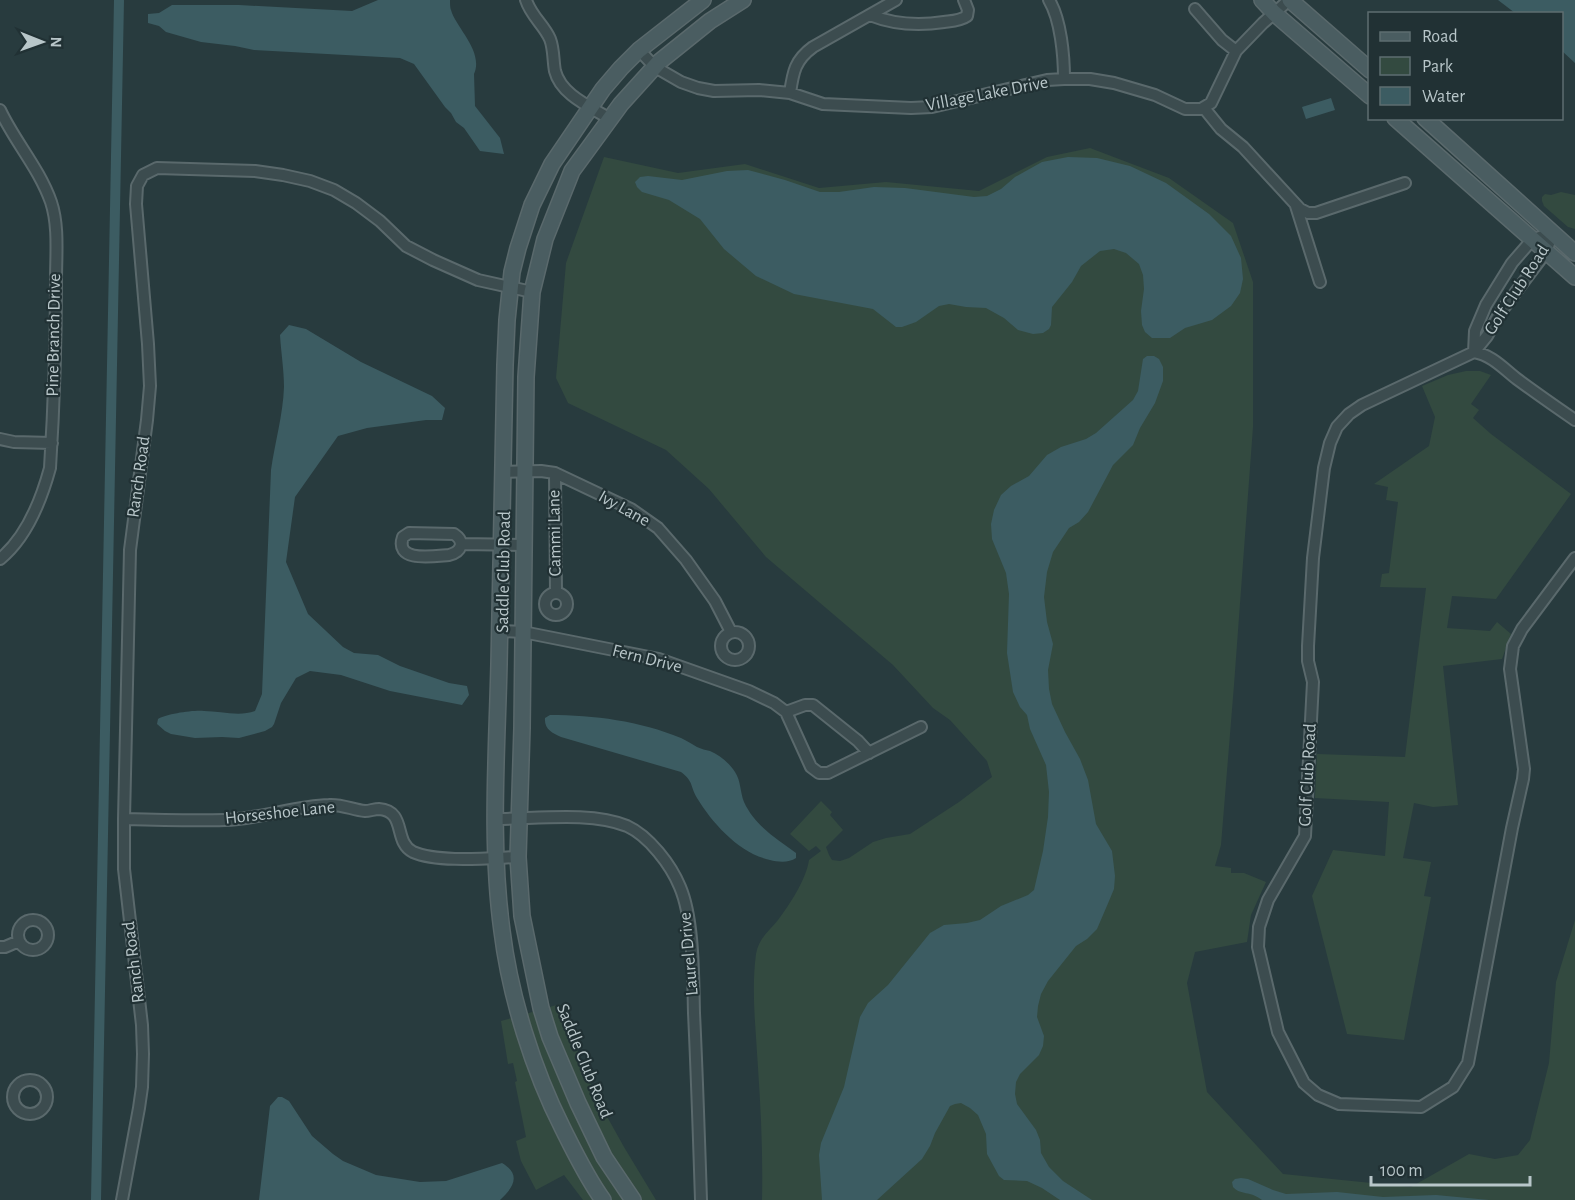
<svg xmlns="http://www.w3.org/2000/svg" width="1575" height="1200" font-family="'Alegreya Sans',sans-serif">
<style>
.green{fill:#334a40}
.water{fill:#3c5c62}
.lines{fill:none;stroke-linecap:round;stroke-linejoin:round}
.canal{stroke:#3c5c62;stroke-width:10}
.street-casing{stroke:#5a696c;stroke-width:14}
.secondary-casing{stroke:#5a696c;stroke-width:18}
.street{stroke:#3c4c4f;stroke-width:10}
.secondary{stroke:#4a5d61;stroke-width:15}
.labels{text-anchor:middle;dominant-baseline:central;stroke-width:4.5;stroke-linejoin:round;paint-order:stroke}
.street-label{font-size:18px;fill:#b8c6c9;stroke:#213134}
</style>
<rect width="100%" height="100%" fill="#283b3e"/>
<!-- green -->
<path class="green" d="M 1090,148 L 1169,178 L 1233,223 L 1253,282 L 1253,427 L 1234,685 L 1221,845 L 1215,866 L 1231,868 L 1231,873 L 1244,873 L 1266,882 L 1251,915 L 1247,942 L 1195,952 L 1187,983 L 1207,1092 L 1283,1174 L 1411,1187 L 1469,1154 L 1495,1159 L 1518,1155 L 1530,1140 L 1549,1063 L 1556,982 L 1575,920 L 1575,1200 L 762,1200 C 763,1156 761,1112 758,1068 C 756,1030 751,992 756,954 C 759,938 769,931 778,920 C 790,904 806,880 809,860 L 821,851 L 816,846 L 809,851 L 790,834 L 821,801 L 832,812 L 830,815 L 843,830 L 826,847 L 829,855 L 832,860 L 840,861 L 849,858 L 873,842 L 886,838 L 910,834 L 959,802 L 992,777 L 987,761 L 950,720 L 933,708 L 893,665 L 766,557 L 709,489 L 666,450 L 568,403 L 556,378 L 566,263 L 604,157 L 678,173 L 745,164 L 819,188 L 886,182 L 979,191 L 1047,157 Z
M 1561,192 L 1575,195 L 1575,229 L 1568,227 L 1544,206 L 1542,201 L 1542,197 L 1545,194 L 1551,195 Z
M 1466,371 L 1480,371 L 1491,375 L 1471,404 L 1479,410 L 1473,418 L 1491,434 L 1571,494 L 1496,599 L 1452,596 L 1447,628 L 1490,631 L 1497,622 L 1511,634 L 1502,659 L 1443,666 L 1458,805 L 1433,807 L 1414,803 L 1403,858 L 1431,862 L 1424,896 L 1431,897 L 1404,1040 L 1347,1034 L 1312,896 L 1333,850 L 1385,856 L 1389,802 L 1315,798 L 1317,754 L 1405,757 L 1426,588 L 1380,587 L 1382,574 L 1389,573 L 1398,502 L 1386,500 L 1388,487 L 1374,484 L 1429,446 L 1435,417 L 1422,386 L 1448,375 Z
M 560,1004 L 595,1095 L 624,1147 L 656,1200 L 583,1200 L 564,1175 L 536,1190 L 521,1161 L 516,1141 L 526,1137 L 515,1082 L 517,1081 L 513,1063 L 508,1064 L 501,1021 Z"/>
<!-- water -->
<path class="water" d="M 378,0 L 450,0 C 450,2 450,8 451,10 C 456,28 484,51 474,74 L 475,106 L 500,138 L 504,154 L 480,151 L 464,128 L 456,122 L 451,113 L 445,107 L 414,64 L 400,58 L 254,50 L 235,46 L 201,42 L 166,32 L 159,26 L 148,23 L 148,14 L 159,13 L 172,5 L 239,5 L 352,11 Z
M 1498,0 L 1575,0 L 1575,63 L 1562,51 L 1562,14 L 1515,13 Z
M 1331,98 L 1335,110 L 1306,119 L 1302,107 Z
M 1068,157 L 1097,158 L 1130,166 L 1166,183 L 1209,214 L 1231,236 L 1241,258 L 1243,279 L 1240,293 L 1231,306 L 1212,320 L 1185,328 L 1170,338 L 1152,338 L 1145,332 L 1142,325 L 1141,311 L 1144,289 L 1143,275 L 1139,264 L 1126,253 L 1114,249 L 1100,251 L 1081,266 L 1072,282 L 1052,307 L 1051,325 L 1049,329 L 1043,333 L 1033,334 L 1018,330 L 1004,318 L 986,308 L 966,307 L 949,304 L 939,306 L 916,322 L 902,327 L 896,327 L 873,309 L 794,294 L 756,276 L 724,249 L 700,219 L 669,200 L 642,192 L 637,187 L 635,182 L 640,177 L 648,176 L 682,180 L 727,171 L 748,170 L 785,180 L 820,192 L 839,192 L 874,187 L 905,188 L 974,197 L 987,196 L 1001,189 L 1015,177 L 1042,162 Z
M 289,325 L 306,329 L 361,362 L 432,396 L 445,408 L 442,420 L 426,420 L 367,428 L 338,436 L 295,497 L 286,562 L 308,614 L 343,647 L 354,653 L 378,655 L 400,666 L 449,683 L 467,686 L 469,695 L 462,705 L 390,691 L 341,675 L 310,671 L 296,678 L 281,703 L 274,724 L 272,727 L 265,731 L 239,738 L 222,737 L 195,738 L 171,734 L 165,731 L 157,724 L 158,719 C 167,714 192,710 204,711 C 220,711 239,717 255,711 L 262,694 L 271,470 C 275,442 283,415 284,387 C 284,370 281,352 280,335 Z
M 1147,356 L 1154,356 L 1159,359 L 1163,367 L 1163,381 L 1155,403 L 1140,428 L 1133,445 L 1113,465 L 1088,512 L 1079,522 L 1069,528 L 1053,552 L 1047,572 L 1044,597 L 1047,622 L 1053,644 L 1048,670 L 1049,689 L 1052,704 L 1065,732 L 1080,759 L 1088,780 L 1096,824 L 1112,851 L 1115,876 L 1114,889 L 1109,901 L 1097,929 L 1087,939 L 1076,946 L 1048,981 L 1041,994 L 1038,1006 L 1037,1017 L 1044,1036 L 1043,1046 L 1039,1055 L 1020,1074 L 1016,1082 L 1015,1094 L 1017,1104 L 1036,1130 L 1040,1140 L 1041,1153 L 1049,1167 L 1063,1181 L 1092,1200 L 1060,1200 L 1042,1188 L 1027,1181 L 1004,1180 L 999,1176 L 987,1154 L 986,1134 L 978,1115 L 970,1108 L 961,1103 L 955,1104 L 950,1106 L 935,1133 L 930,1146 L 922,1159 L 877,1200 L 822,1200 L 819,1155 L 821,1143 L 844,1087 L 860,1017 L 868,1003 L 888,985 L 930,933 L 944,925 L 967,923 L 980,920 L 1001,906 L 1028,895 L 1034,890 L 1043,851 L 1048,817 L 1049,792 L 1046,765 L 1030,729 L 1027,715 L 1020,707 L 1013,692 L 1007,653 L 1009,594 L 1006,573 L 992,539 L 991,524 L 994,510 L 1001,495 L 1011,486 L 1029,476 L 1047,455 L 1061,447 L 1086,439 L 1096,433 L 1133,400 L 1138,391 L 1143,359 Z
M 550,715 C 594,715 640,721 681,738 C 687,741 692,744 697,747 C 701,749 706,750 710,751 C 720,755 729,763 735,772 C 741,781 740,792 744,802 C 755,826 777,839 796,853 L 796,858 C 789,863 778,862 770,860 C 739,853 713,824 697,798 C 690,786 694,782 681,772 L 561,737 C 552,733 544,729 545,718 Z
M 278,1097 L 282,1097 L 289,1101 L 312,1136 L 333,1154 L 343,1161 L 376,1175 L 420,1182 L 446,1181 L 502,1163 C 522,1175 513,1188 500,1200 L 259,1200 L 270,1106 Z
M 1241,1178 L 1248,1179 L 1273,1190 L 1286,1194 L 1337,1192 L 1383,1197 L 1436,1195 L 1489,1200 L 1262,1200 C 1251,1191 1240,1195 1233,1187 L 1232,1182 L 1235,1179 Z"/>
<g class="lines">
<!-- canal -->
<path class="canal" d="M 96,1200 L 119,0"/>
<defs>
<path id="street" d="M 526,0 C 531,16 544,25 550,39 C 554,49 553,61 555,71 C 561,95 591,107 610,119
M 1049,0 C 1061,20 1064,56 1064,79
M 1195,9 L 1222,40 L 1236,51
M 870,15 C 895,25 918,26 944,22 C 952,21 960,21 967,16 L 968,10 L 964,0
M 639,50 L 655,67 L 681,82 L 698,88 L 714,91 L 759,90 L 790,93 L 823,104 L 911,108 L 932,107 L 1047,80 L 1064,79 L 1090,79 L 1114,83 L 1155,95 L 1185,109 L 1201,109 L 1211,103 L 1236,51 L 1263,23 L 1289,0
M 790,93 C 793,72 795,60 813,47 L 896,0
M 1204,108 L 1221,129 L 1243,147 L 1300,209 L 1308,213 L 1316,213 L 1405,183
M 0,110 C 15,142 39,168 51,202 C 59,226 56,255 56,280 C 56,342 54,405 50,468 C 41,501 27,537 0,559
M 1296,206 L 1320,282
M 1553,232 L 1546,252 L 1500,313 L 1487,336 L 1474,352 L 1475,331 L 1486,305 L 1512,263 L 1532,240 Z
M 1575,420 C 1556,407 1536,393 1517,379 C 1504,369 1492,355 1474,352 L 1362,405 L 1349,414 L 1337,427 L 1330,443 L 1324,468 L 1313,558 L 1308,646 L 1308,661 L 1313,682 L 1305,836 L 1268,900 L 1259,927 L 1258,947 L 1278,1032 L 1304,1083 L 1318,1095 L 1339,1104 L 1421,1107 L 1453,1087 L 1468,1063 L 1512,828 L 1523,779 L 1524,769 L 1510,669 L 1513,646 L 1522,629 L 1575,558
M 0,439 L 14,442 L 52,443
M 503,472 L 541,471 L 555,473 L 631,509 L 658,528 L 686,560 L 715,601 L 731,632
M 555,473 L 556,593
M 409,533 L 454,534 C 466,542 461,552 449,555 C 434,556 394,563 403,537 Z
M 462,544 L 524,545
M545 604a11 11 0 1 1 22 0a11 11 0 1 1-22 0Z
M 500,631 L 523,632 L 659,659 L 749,691 L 774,703 L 786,712 L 811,767 L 819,773 L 828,773 L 921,727
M721 646a14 14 0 1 1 28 0a14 14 0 1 1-28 0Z
M 786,712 L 805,705 L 813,705 L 858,741 L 869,753
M 124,819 C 157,820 191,821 225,820 C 260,819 294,806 329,805 C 342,804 353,810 365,811 C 370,811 374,809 379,809 C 407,811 393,842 413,852 C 438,863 490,858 518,857
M 496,819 C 535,819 591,811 627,826 C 649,836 671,865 680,887 C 694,920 693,977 694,1013 C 697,1075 699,1138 701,1200
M18 935a15 15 0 1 1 30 0a15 15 0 1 1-30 0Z
M 0,947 L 5,947 L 19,941
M13 1097a17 17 0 1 1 34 0a17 17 0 1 1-34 0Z
M 122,1200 L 139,1108 L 142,1087 L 143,1054 L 142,1025 L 124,869 L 124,819 L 130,550 L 147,420 L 150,386 L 148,344 L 136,204 L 137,186 L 143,175 L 157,168 L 255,171 L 283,175 L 310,181 L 334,190 L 356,203 L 380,221 L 406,246 L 433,260 L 478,280 L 532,292"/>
<path id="secondary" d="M 1262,0 L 1274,13 L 1370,96
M 1290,0 L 1370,70
M 1395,118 L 1575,277
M 1425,118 L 1575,253
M 603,1200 C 587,1178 575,1153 563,1129 C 533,1070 510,996 502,931 C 490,843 497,752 499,664 C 501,564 503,465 505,365 L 507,320 L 512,272 L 518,248 L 532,205 L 552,164 L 603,89 L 621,68 L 639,50 L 703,0
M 633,1200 L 604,1157 L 578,1103 L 550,1037 L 541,1008 L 522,916 L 518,857 L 522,728 L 526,377 L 532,292 L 545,239 L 572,171 L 621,104 L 659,62 L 710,21 L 743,0"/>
</defs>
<!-- street casing -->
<use href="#street" class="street-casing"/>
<!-- secondary casing -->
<use href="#secondary" class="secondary-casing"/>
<!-- street -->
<use href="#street" class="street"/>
<!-- secondary -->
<use href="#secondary" class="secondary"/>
</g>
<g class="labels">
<!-- street labels -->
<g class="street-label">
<text transform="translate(987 94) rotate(-11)">Village Lake Drive</text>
<text transform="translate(1517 290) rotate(-57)">Golf Club Road</text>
<text transform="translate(54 335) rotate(-89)">Pine Branch Drive</text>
<text transform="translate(139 477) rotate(-82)">Ranch Road</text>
<text transform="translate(624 509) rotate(29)">Ivy Lane</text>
<text transform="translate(555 533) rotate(-91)">Cammi Lane</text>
<text transform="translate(504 572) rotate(-89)">Saddle Club Road</text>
<text transform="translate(647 659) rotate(14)">Fern Drive</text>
<text transform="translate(1308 775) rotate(-87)">Golf Club Road</text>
<text transform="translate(280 813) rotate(-6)">Horseshoe Lane</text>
<text transform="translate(689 954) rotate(-95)">Laurel Drive</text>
<text transform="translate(134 962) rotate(-97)">Ranch Road</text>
<text transform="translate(584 1061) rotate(68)">Saddle Club Road</text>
</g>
</g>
<!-- legend -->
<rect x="1368" y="12" width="195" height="108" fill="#213134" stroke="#5d6d70" stroke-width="1.5"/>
<rect x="1380" y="32" width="30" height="9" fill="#4a5d61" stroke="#5d6d70" stroke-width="1.5"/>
<text x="1422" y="42" font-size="18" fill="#b8c6c9">Road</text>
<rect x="1380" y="57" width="30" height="18" fill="#334a40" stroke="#5d6d70" stroke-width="1.5"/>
<text x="1422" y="72" font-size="18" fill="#b8c6c9">Park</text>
<rect x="1380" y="87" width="30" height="18" fill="#3c5c62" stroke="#5d6d70" stroke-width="1.5"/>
<text x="1422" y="102" font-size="18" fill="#b8c6c9">Water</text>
<!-- north arrow -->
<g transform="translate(42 42) rotate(91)" stroke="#213134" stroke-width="4.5" paint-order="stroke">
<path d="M0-4.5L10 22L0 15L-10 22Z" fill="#b8c6c9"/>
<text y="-9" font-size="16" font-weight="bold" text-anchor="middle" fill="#b8c6c9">N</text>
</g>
<!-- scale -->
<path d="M1371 1176v9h159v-9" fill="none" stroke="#b8c6c9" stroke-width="3"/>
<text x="1380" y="1176" font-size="18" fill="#b8c6c9" stroke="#213134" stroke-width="4.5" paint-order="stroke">100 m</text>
</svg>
